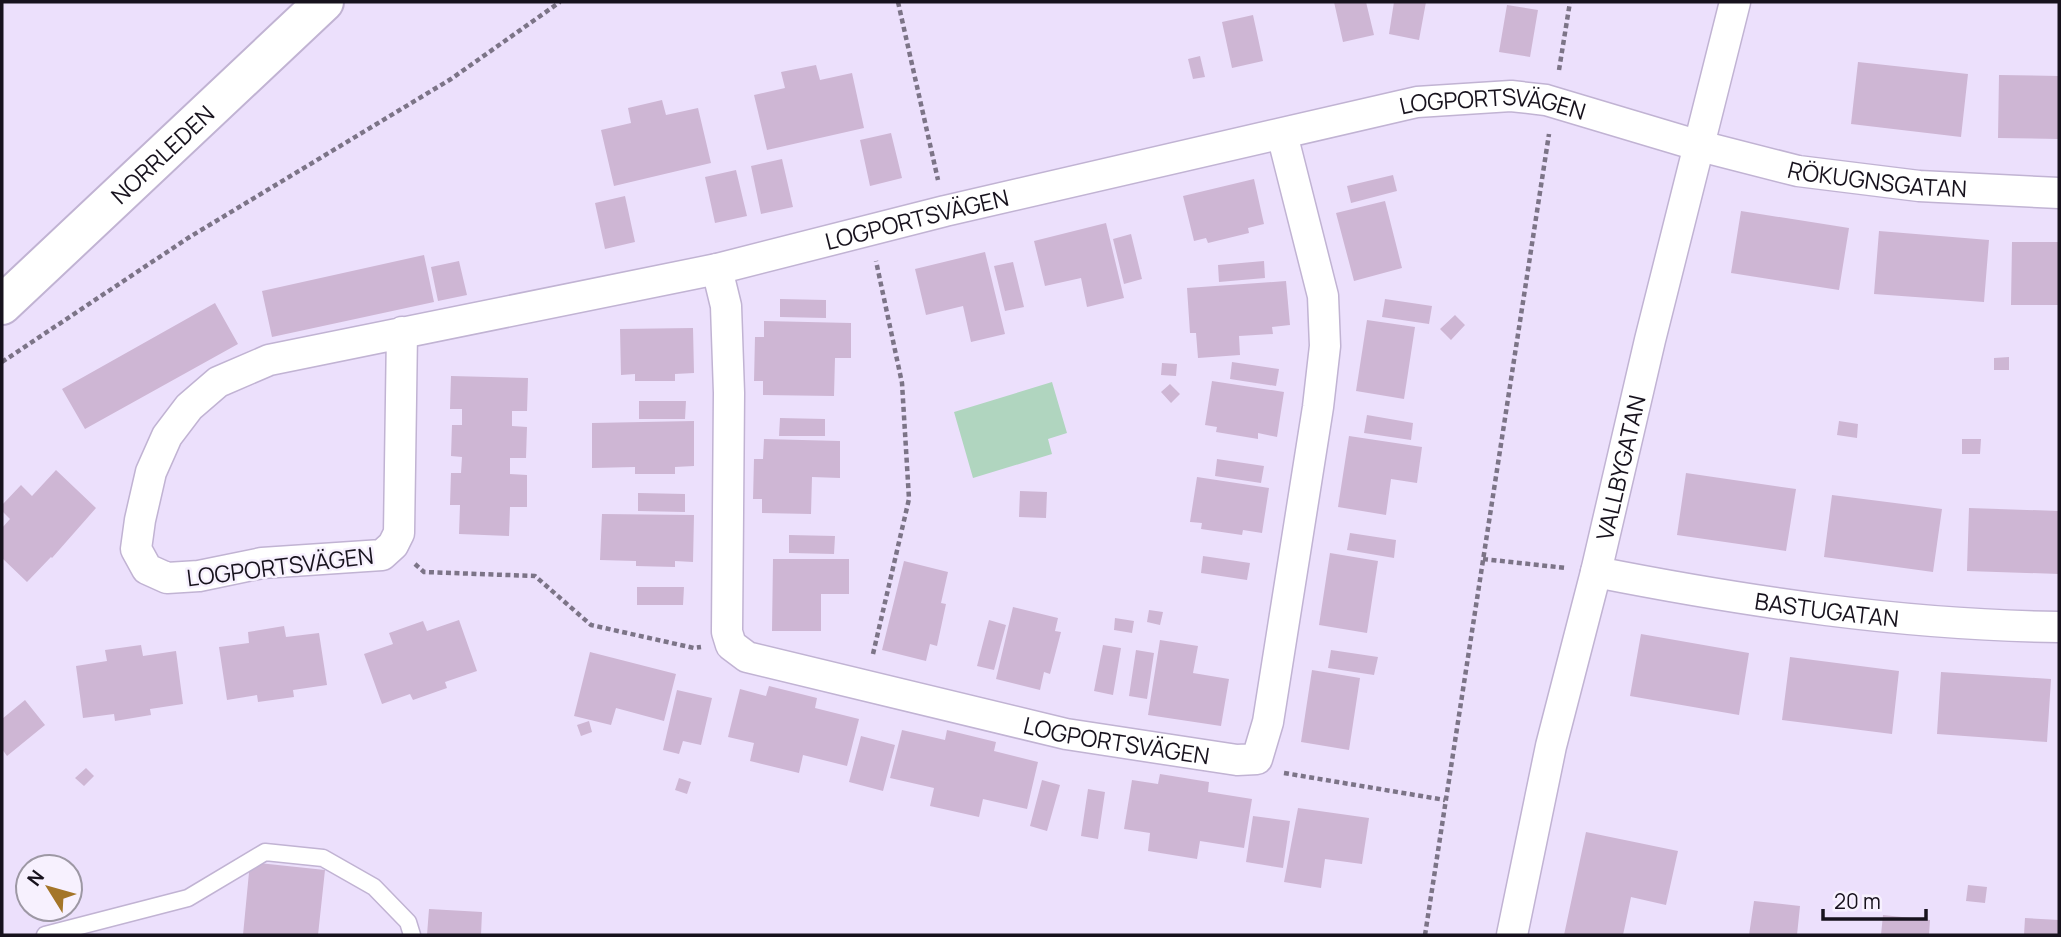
<svg xmlns="http://www.w3.org/2000/svg" width="2061" height="937" font-family="Manrope,sans-serif">
<style>
.green{fill:#b0d5bf}
.building{fill:#ceb6d4}
.lines{fill:none;stroke-linecap:round;stroke-linejoin:round}
.lane-casing{stroke:#c1b3d3;stroke-width:19}
.street-casing{stroke:#c1b3d3;stroke-width:33}
.secondary-casing{stroke:#c1b3d3;stroke-width:42}
.path{stroke:#7c7487;stroke-width:4.5;stroke-dasharray:5 3.5;stroke-linecap:butt}
.lane{stroke:#fff;stroke-width:16}
.street{stroke:#fff;stroke-width:30}
.secondary{stroke:#fff;stroke-width:38}
.labels{text-anchor:middle;dominant-baseline:central;stroke-width:5;stroke-linejoin:round;paint-order:stroke}
.street-label{font-size:23px;fill:#17121d;stroke:#f7f1fe}
</style>
<rect width="100%" height="100%" fill="#ece0fc"/>
<!-- green -->
<path class="green" d="M 1052,382 L 1067,433 L 1048,439 L 1052,454 L 973,478 L 954,412 Z"/>
<!-- building -->
<path class="building" d="M 1334,2 L 1366,2 L 1374,35 L 1343,42 Z
M 1394,2 L 1426,2 L 1419,40 L 1389,34 Z
M 1507,5 L 1538,10 L 1530,57 L 1499,52 Z
M 1253,15 L 1263,61 L 1232,68 L 1222,22 Z
M 1200,56 L 1205,77 L 1193,79 L 1188,59 Z
M 1858,62 L 1968,74 L 1961,137 L 1851,124 Z
M 816,65 L 820,80 L 852,73 L 864,128 L 767,150 L 754,95 L 785,88 L 781,72 Z
M 1999,75 L 2059,76 L 2059,139 L 1998,138 Z
M 662,100 L 666,115 L 698,108 L 711,163 L 614,186 L 601,130 L 631,123 L 628,108 Z
M 891,133 L 902,178 L 870,186 L 860,140 Z
M 782,159 L 793,207 L 761,214 L 751,166 Z
M 736,170 L 747,216 L 715,223 L 705,177 Z
M 1393,175 L 1397,191 L 1351,203 L 1347,186 Z
M 1254,179 L 1264,224 L 1248,228 L 1249,233 L 1208,243 L 1206,238 L 1194,241 L 1183,196 Z
M 625,196 L 635,242 L 605,249 L 595,203 Z
M 1385,201 L 1402,268 L 1354,281 L 1336,213 Z
M 1741,211 L 1849,228 L 1839,290 L 1731,273 Z
M 1106,223 L 1124,298 L 1087,307 L 1081,278 L 1045,286 L 1034,241 Z
M 1879,231 L 1989,240 L 1984,302 L 1874,294 Z
M 1131,234 L 1142,279 L 1124,284 L 1113,239 Z
M 2012,242 L 2059,242 L 2059,305 L 2011,305 Z
M 985,252 L 1005,334 L 971,342 L 963,306 L 926,315 L 915,269 Z
M 424,255 L 434,302 L 272,337 L 262,291 Z
M 459,261 L 467,295 L 438,301 L 431,267 Z
M 1264,261 L 1265,278 L 1219,282 L 1218,265 Z
M 1013,262 L 1024,307 L 1005,311 L 994,266 Z
M 1286,281 L 1290,325 L 1272,327 L 1273,334 L 1239,336 L 1240,355 L 1198,358 L 1196,333 L 1190,333 L 1187,288 Z
M 780,299 L 826,300 L 826,318 L 780,317 Z
M 1385,299 L 1432,306 L 1429,324 L 1382,317 Z
M 215,303 L 238,344 L 85,429 L 62,389 Z
M 1455,315 L 1465,325 L 1451,340 L 1440,329 Z
M 1367,320 L 1415,327 L 1404,399 L 1356,391 Z
M 764,321 L 851,323 L 851,358 L 835,358 L 834,396 L 763,395 L 763,381 L 754,381 L 755,337 L 764,337 Z
M 693,328 L 694,373 L 675,374 L 675,381 L 635,381 L 635,374 L 621,375 L 620,329 Z
M 2009,357 L 2009,370 L 1994,370 L 1994,358 Z
M 1232,362 L 1279,369 L 1276,386 L 1230,379 Z
M 1162,363 L 1177,364 L 1176,376 L 1161,375 Z
M 451,376 L 528,378 L 527,411 L 512,411 L 512,426 L 527,427 L 526,458 L 510,458 L 510,474 L 527,475 L 527,507 L 510,507 L 509,536 L 459,534 L 460,505 L 450,505 L 451,473 L 461,473 L 462,457 L 451,456 L 452,425 L 462,425 L 462,409 L 450,409 Z
M 1212,381 L 1284,392 L 1277,437 L 1258,433 L 1258,439 L 1216,432 L 1217,427 L 1205,425 Z
M 1170,384 L 1180,394 L 1171,403 L 1161,392 Z
M 639,401 L 686,401 L 685,419 L 639,419 Z
M 1367,415 L 1413,423 L 1411,440 L 1364,433 Z
M 780,418 L 825,419 L 825,436 L 779,436 Z
M 694,421 L 694,466 L 675,467 L 675,474 L 635,474 L 635,467 L 592,468 L 592,423 Z
M 1839,421 L 1858,424 L 1857,438 L 1837,435 Z
M 1349,436 L 1422,447 L 1417,483 L 1391,479 L 1386,515 L 1338,507 Z
M 764,439 L 840,441 L 840,478 L 812,477 L 811,514 L 762,513 L 762,499 L 753,499 L 754,459 L 763,459 Z
M 1962,439 L 1981,439 L 1980,454 L 1962,454 Z
M 1217,459 L 1264,466 L 1261,483 L 1215,476 Z
M 56,470 L 96,508 L 52,558 L 51,557 L 27,582 L 2,558 L 2,528 L 10,519 L 2,511 L 2,505 L 21,485 L 32,496 Z
M 1686,473 L 1796,489 L 1786,551 L 1677,535 Z
M 1197,477 L 1269,488 L 1262,533 L 1243,530 L 1242,535 L 1201,529 L 1202,523 L 1190,522 Z
M 1020,491 L 1047,492 L 1046,518 L 1019,517 Z
M 638,493 L 685,494 L 685,512 L 638,511 Z
M 1832,495 L 1942,509 L 1933,572 L 1824,557 Z
M 1969,508 L 2059,511 L 2059,574 L 1967,571 Z
M 602,514 L 694,515 L 693,562 L 675,561 L 675,567 L 636,566 L 636,561 L 600,560 Z
M 1350,533 L 1396,540 L 1394,558 L 1347,550 Z
M 789,535 L 835,536 L 834,554 L 789,553 Z
M 1330,553 L 1378,561 L 1367,633 L 1319,625 Z
M 1203,556 L 1250,563 L 1247,580 L 1201,573 Z
M 773,559 L 849,559 L 849,594 L 821,594 L 821,631 L 772,631 Z
M 904,561 L 948,572 L 941,603 L 946,604 L 937,646 L 930,644 L 926,661 L 882,650 Z
M 637,587 L 684,587 L 683,605 L 637,605 Z
M 1013,607 L 1058,618 L 1055,631 L 1061,632 L 1050,674 L 1044,672 L 1040,690 L 996,679 Z
M 1149,610 L 1163,612 L 1160,625 L 1147,622 Z
M 1115,618 L 1134,621 L 1132,633 L 1114,630 Z
M 459,620 L 477,671 L 445,682 L 447,688 L 413,700 L 410,694 L 382,704 L 364,654 L 393,644 L 389,633 L 423,621 L 427,631 Z
M 989,620 L 1006,625 L 994,670 L 977,666 Z
M 284,626 L 286,637 L 319,633 L 327,685 L 293,690 L 294,697 L 258,702 L 257,695 L 227,700 L 219,647 L 249,643 L 248,632 Z
M 1641,634 L 1749,653 L 1739,715 L 1630,696 Z
M 1160,640 L 1198,646 L 1193,673 L 1229,679 L 1221,726 L 1148,715 Z
M 141,645 L 143,656 L 176,651 L 183,704 L 150,709 L 151,715 L 115,721 L 114,714 L 83,718 L 76,666 L 107,661 L 105,650 Z
M 1103,645 L 1121,648 L 1113,695 L 1094,691 Z
M 1136,650 L 1154,653 L 1147,699 L 1129,696 Z
M 1331,650 L 1378,657 L 1374,675 L 1328,668 Z
M 590,652 L 676,674 L 664,721 L 616,708 L 611,725 L 574,716 Z
M 1790,657 L 1899,671 L 1892,734 L 1782,720 Z
M 1312,670 L 1360,678 L 1349,750 L 1301,742 Z
M 1941,672 L 2051,679 L 2047,742 L 1937,734 Z
M 769,686 L 817,698 L 815,708 L 859,719 L 847,766 L 803,755 L 799,773 L 750,761 L 754,743 L 728,737 L 740,689 L 766,696 Z
M 677,690 L 712,698 L 701,745 L 683,741 L 679,754 L 663,750 Z
M 25,700 L 45,725 L 7,756 L 2,749 L 2,719 Z
M 589,721 L 592,732 L 581,736 L 577,725 Z
M 902,730 L 945,740 L 947,730 L 996,742 L 994,751 L 1038,762 L 1027,809 L 983,799 L 979,817 L 930,806 L 934,788 L 890,778 Z
M 861,736 L 895,745 L 883,791 L 849,782 Z
M 86,768 L 94,776 L 84,786 L 75,778 Z
M 1160,774 L 1209,782 L 1208,792 L 1252,799 L 1244,848 L 1200,841 L 1197,859 L 1148,851 L 1150,833 L 1124,829 L 1132,780 L 1158,784 Z
M 679,778 L 691,782 L 687,794 L 675,790 Z
M 1042,780 L 1060,785 L 1047,831 L 1030,826 Z
M 1088,789 L 1105,792 L 1098,839 L 1081,836 Z
M 1298,808 L 1369,818 L 1362,864 L 1325,859 L 1321,888 L 1284,882 Z
M 1253,816 L 1290,821 L 1283,868 L 1246,862 Z
M 1586,832 L 1678,851 L 1666,905 L 1631,897 L 1623,935 L 1564,935 Z
M 250,862 L 325,870 L 318,935 L 243,935 Z
M 1968,885 L 1987,887 L 1985,903 L 1966,901 Z
M 1754,901 L 1800,906 L 1797,935 L 1749,935 Z
M 429,909 L 482,912 L 481,935 L 427,935 Z
M 1883,915 L 1930,920 L 1929,935 L 1881,935 Z
M 2025,918 L 2059,920 L 2059,935 L 2024,935 Z"/>
<g class="lines">
<defs>
<path id="lane" d="M 45,935 L 188,898 L 265,852 L 323,858 L 374,887 L 408,922 L 412,935"/>
<g id="street">
<path id="s1" d="M 717,269 L 726,306 L 729,393 L 727,632 L 731,645 L 747,657 L 1066,734 L 1237,760 L 1257,759 L 1268,722 L 1318,407 L 1325,346 L 1323,296 L 1282,134"/>
<path id="s2" d="M 402,332 L 399,533 L 393,545 L 382,555 L 262,563 L 199,576 L 167,578 L 147,569 L 136,549 L 140,520 L 151,472 L 167,436 L 189,407 L 218,382 L 269,360 L 717,269 L 945,211 L 1417,102 L 1511,96 L 1546,100 L 1700,146 L 1798,171 L 1919,186 L 2059,193"/>
<path id="s3" d="M 1596,572 C 1748,602 1904,625 2059,627"/>
<path id="s4" d="M 1512,935 L 1551,746 L 1596,572 L 1650,340 L 1735,2"/>
</g>
<g id="secondary">
<path id="s5" d="M 2,305 L 324,2"/>
</g>
</defs>
<!-- lane casing -->
<use href="#lane" class="lane-casing"/>
<!-- street casing -->
<use href="#street" class="street-casing"/>
<!-- secondary casing -->
<use href="#secondary" class="secondary-casing"/>
<!-- path -->
<path class="path" d="M 898,2 L 938,180
M 1559,70 L 1570,2
M 2,362 L 188,238 L 451,79 L 560,2
M 1483,559 L 1566,568
M 415,564 L 424,572 L 535,576 L 591,625 L 694,648 L 701,647
M 873,654 L 909,499 L 902,383 L 876,261
M 1284,773 L 1445,800
M 1425,935 L 1549,134"/>
<!-- lane -->
<use href="#lane" class="lane"/>
<!-- street -->
<use href="#street" class="street"/>
<!-- secondary -->
<use href="#secondary" class="secondary"/>
</g>
<g class="labels">
<!-- street labels -->
<g class="street-label">
<text stroke="none"><textPath href="#s2" startOffset="1992">LOGPORTSVÄGEN</textPath></text>
<text stroke="none"><textPath href="#s5" startOffset="220">NORRLEDEN</textPath></text>
<text stroke="none"><textPath href="#s2" startOffset="2387">RÖKUGNSGATAN</textPath></text>
<text stroke="none"><textPath href="#s2" startOffset="1402">LOGPORTSVÄGEN</textPath></text>
<text stroke="none"><textPath href="#s4" startOffset="480">VALLBYGATAN</textPath></text>
<text transform="translate(280 566) rotate(-7)">LOGPORTSVÄGEN</text>
<text stroke="none"><textPath href="#s3" startOffset="234">BASTUGATAN</textPath></text>
<text stroke="none"><textPath href="#s1" startOffset="777">LOGPORTSVÄGEN</textPath></text>
</g>
</g>
<!-- border -->
<rect width="2061" height="937" fill="none" stroke="#17121d" stroke-width="7"/>
<!-- north arrow -->
<g transform="translate(49 888) rotate(307)"><circle r="33" fill="#f7f1fe" stroke="#9d98a4" stroke-width="2"/>
<path d="M0-5L12 26L0 18L-12 26Z" fill="#a47528"/>
<text y="-10" font-size="19" font-weight="bold" text-anchor="middle" fill="#17121d">N</text>
</g>
<!-- scale -->
<path d="M1823 909v10h103v-10" fill="none" stroke="#17121d" stroke-width="3.5"/>
<text x="1834" y="909" font-size="21" fill="#17121d" stroke="#f7f1fe" stroke-width="5" paint-order="stroke">20 m</text>
</svg>
